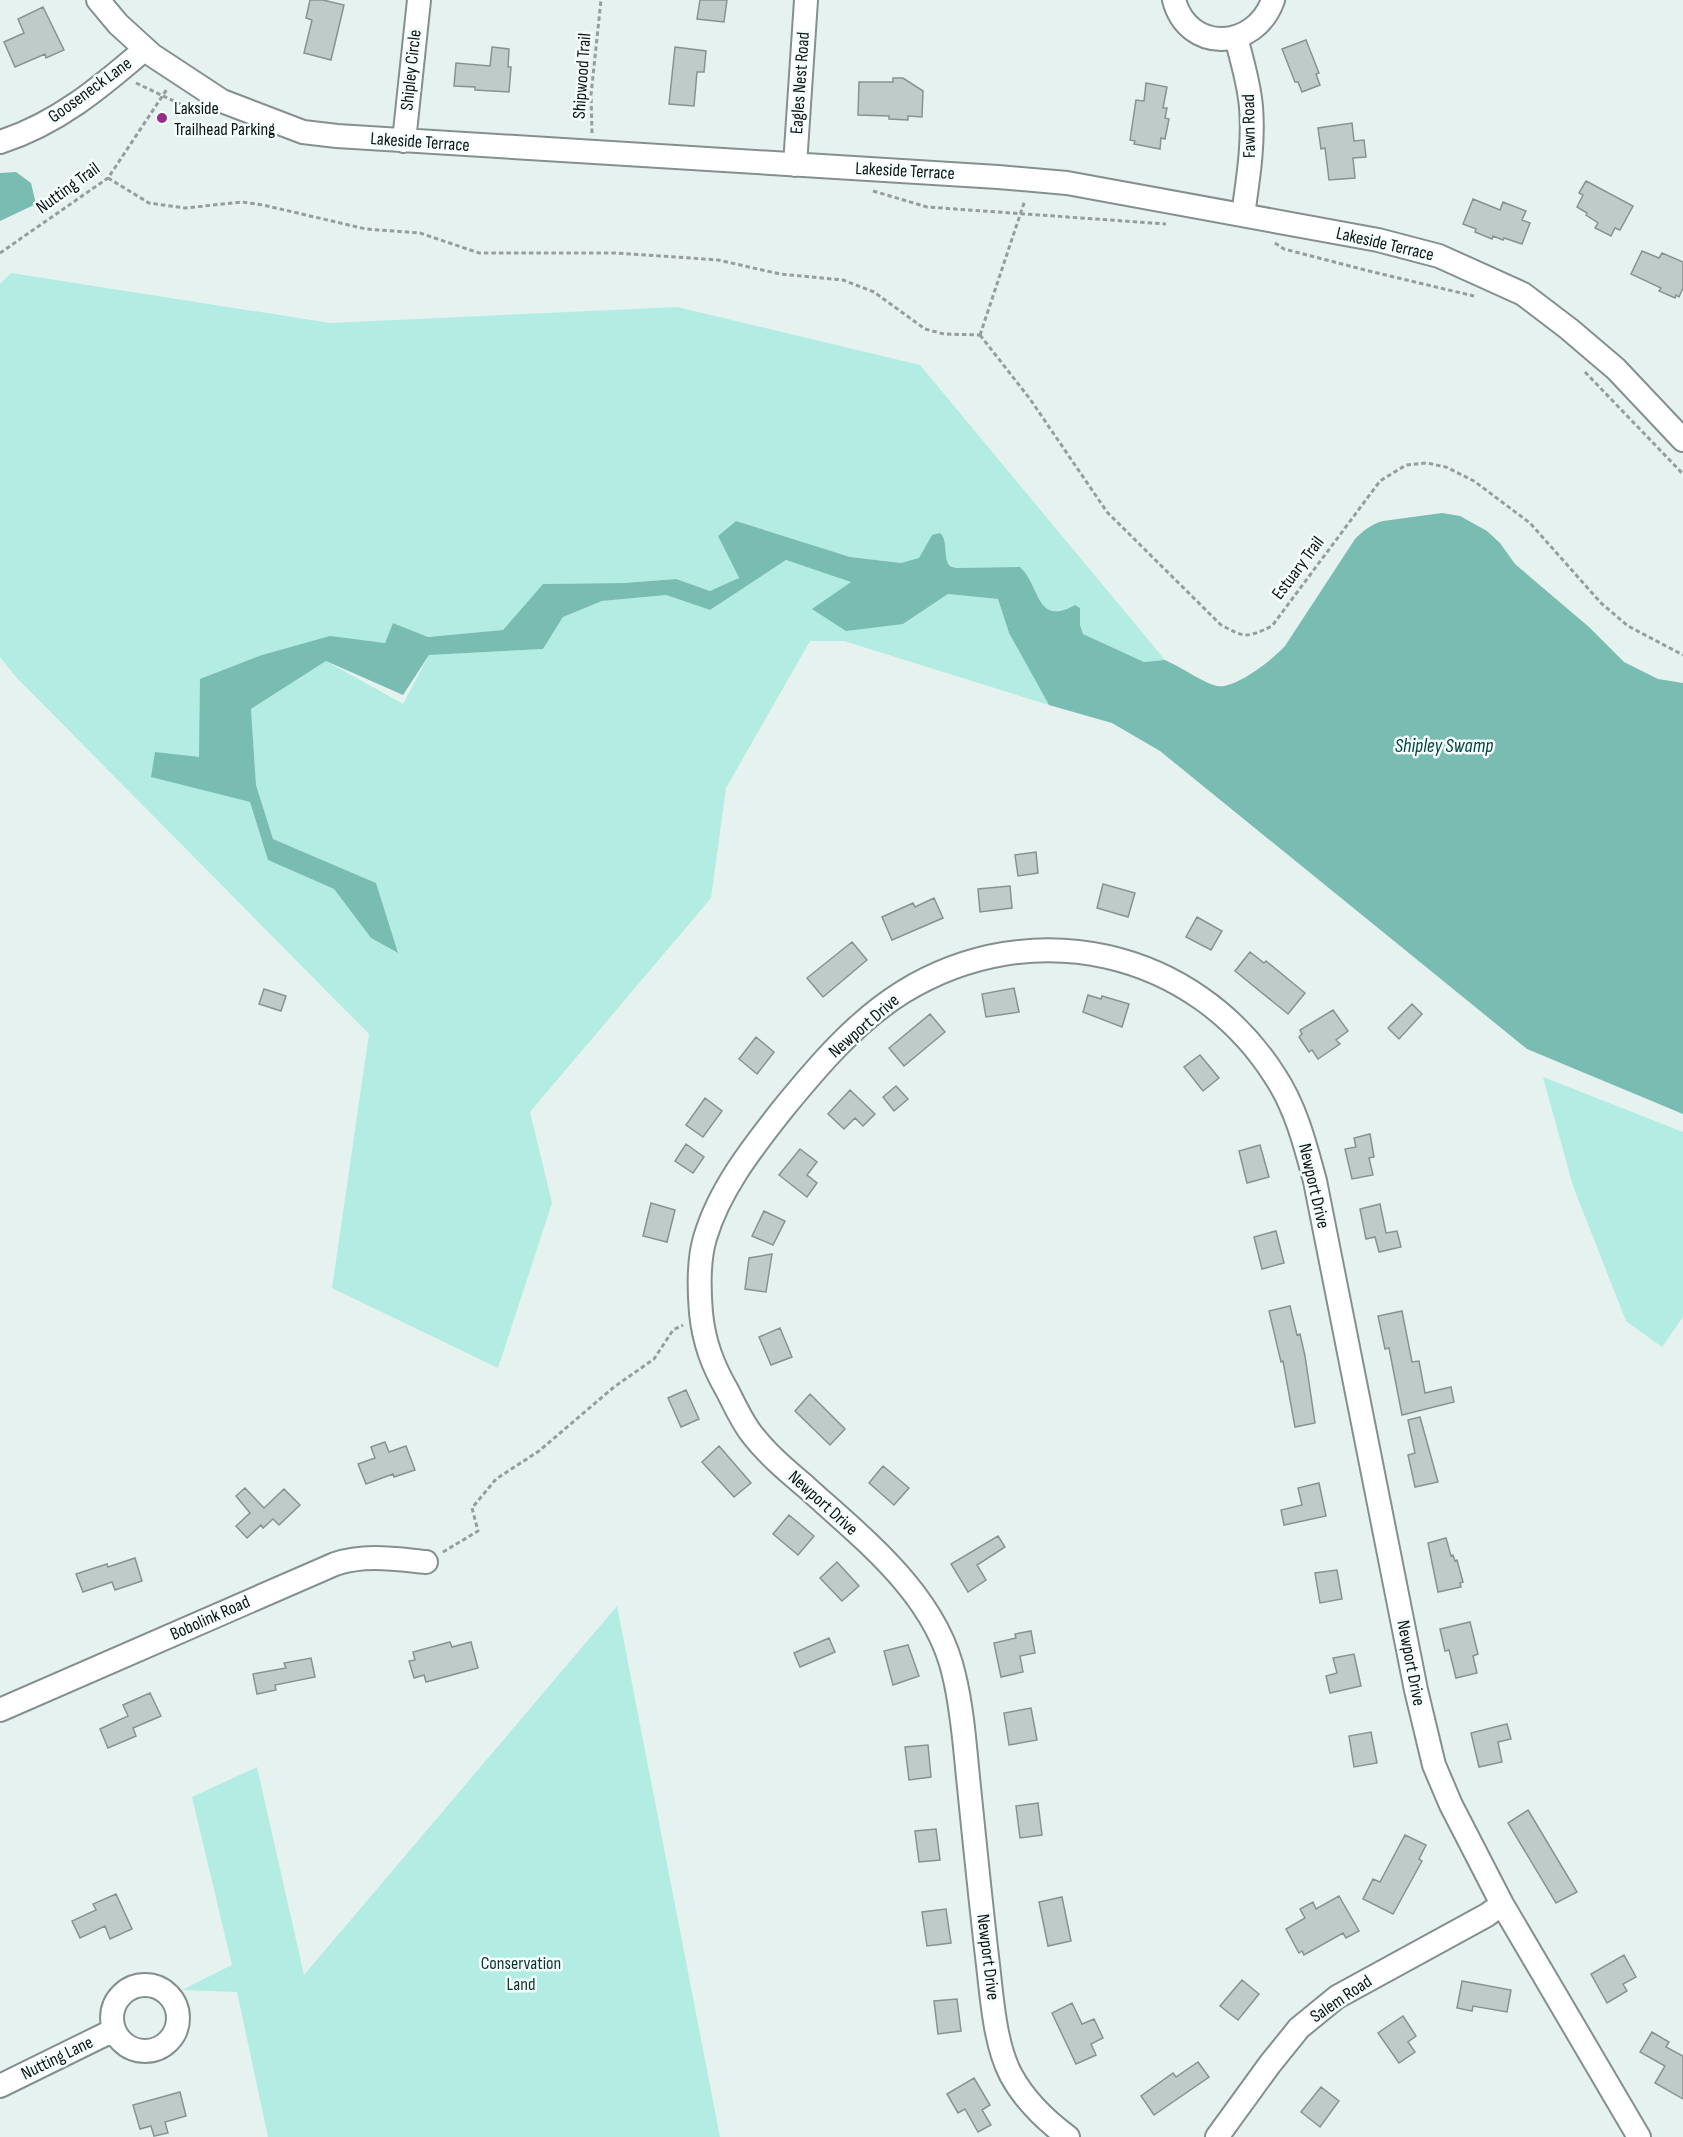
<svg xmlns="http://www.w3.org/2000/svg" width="1683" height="2137" font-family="'Sofia Sans Condensed',sans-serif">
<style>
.green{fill:#b2ece3}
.water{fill:#79bcb2}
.building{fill:#becbc8;stroke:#889391;stroke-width:1.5}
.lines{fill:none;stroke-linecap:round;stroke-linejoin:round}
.street-casing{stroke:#84908e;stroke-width:26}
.path{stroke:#959e9d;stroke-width:3;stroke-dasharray:4.5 3;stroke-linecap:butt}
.street{stroke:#fff;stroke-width:22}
.poi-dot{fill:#9a2b8a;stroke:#f4fffd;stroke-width:2}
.labels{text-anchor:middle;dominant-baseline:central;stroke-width:5;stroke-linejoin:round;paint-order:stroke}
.street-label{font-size:18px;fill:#0f1313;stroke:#f4fffd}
.poi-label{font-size:18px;fill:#0f1313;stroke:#f4fffd;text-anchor:start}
.park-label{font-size:18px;fill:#11332f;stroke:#f4fffd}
.water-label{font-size:20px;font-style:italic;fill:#04443e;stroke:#f4fffd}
</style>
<rect width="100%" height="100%" fill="#e5f2f0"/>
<!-- green -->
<path class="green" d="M 11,273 L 330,323 L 677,307 L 920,365 L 1165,660 L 1144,662 L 1083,634 L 1080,625 L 1080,608 L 1075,605 C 1032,626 1043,588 1020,567 L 956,568 C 943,563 945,551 944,540 L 932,535 L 919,559 L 901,563 L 850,557 L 736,521 L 718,536 L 739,579 L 710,591 L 675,579 L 624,583 L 543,584 L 503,630 L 428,637 L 393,623 L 385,643 L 329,637 L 262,655 L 199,758 L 152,777 L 250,802 L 268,860 L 334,889 L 371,938 L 397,953 L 376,883 L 273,839 L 256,785 L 251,709 L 326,661 L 403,704 L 429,655 L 543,649 L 563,617 L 602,601 L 666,595 L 710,610 L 786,560 L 852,582 L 903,624 L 948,594 L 998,599 L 1009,633 L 1049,705 L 844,641 L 810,641 L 726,788 L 711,898 L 530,1112 L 552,1203 L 498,1368 L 332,1288 L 369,1034 L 16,677 L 0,657 L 0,284 Z
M 1543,1077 L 1683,1132 L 1683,1317 L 1662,1347 L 1626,1321 L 1573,1186 Z
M 617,1606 L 720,2137 L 268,2137 L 237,1992 L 182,1990 L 232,1965 L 192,1797 L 257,1767 L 304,1975 Z"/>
<!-- water -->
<path class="water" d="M 16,172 L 31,183 L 36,204 L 0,221 L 0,173 Z
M 1442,513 L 1460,516 L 1487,531 L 1500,543 L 1515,564 L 1589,627 L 1624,662 L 1658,679 L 1683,683 L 1683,1114 L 1527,1049 L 1160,751 L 1112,723 L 1049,705 L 1009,633 L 998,599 L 948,594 L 903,624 L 846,631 L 812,609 L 851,582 L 786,560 L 710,610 L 666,595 L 602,601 L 563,617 L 543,649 L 429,655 L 403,695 L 326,661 L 251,709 L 256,785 L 273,839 L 376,883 L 398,953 L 371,938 L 334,889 L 268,860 L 250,802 L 151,777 L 155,752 L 199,757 L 200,679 L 262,655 L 330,636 L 385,643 L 393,623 L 428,637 L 503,630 L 543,584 L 624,583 L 676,579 L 710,591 L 739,578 L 718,536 L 736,521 L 850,557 L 901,563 L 919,558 L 932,535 L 940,533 C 949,542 942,556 950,566 L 956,568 L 1020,567 C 1041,586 1035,627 1075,605 L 1080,608 L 1080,625 L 1083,634 L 1144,662 L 1165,660 L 1171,663 C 1184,669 1204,683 1217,686 C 1236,689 1273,659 1285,646 L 1355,539 C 1363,531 1371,524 1383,521 Z"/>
<!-- building -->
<path class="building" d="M 310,0 L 323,0 L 344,5 L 331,60 L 304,53 L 312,20 L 306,18 Z
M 700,0 L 727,0 L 724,22 L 697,19 Z
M 43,7 L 64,50 L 46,58 L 45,54 L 15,67 L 4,42 L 24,33 L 18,19 Z
M 1306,40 L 1319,73 L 1316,74 L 1320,85 L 1302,92 L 1298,82 L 1295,82 L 1282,49 Z
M 492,47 L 509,49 L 508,67 L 511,67 L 509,92 L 475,90 L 475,87 L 454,86 L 456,63 L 490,66 Z
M 675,47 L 706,51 L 704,72 L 697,72 L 694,106 L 669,104 Z
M 893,78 L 903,78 L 923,91 L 922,117 L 908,116 L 908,120 L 889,119 L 889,116 L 858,115 L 859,82 L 893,82 Z
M 1146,83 L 1167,87 L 1163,108 L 1167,108 L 1165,118 L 1169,119 L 1165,139 L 1161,138 L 1160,149 L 1134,144 L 1135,141 L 1130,140 L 1136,100 L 1144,101 Z
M 1352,123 L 1354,141 L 1364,140 L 1366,157 L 1353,158 L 1355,178 L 1329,180 L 1325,148 L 1321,149 L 1318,128 Z
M 1586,181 L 1633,206 L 1620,230 L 1615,228 L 1611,236 L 1595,228 L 1598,223 L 1586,215 L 1587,213 L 1577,207 L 1583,195 L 1579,193 Z
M 1473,199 L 1500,210 L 1503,202 L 1526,211 L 1522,220 L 1530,223 L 1522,244 L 1504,238 L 1503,240 L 1493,236 L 1492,239 L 1475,232 L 1476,229 L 1463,224 Z
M 1642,251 L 1659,258 L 1662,253 L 1683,262 L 1683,288 L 1679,297 L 1676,295 L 1675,298 L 1659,291 L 1661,288 L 1631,274 Z
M 1036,852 L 1038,873 L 1018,876 L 1015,855 Z
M 1103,884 L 1135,893 L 1128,917 L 1097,908 Z
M 1010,886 L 1012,908 L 980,912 L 978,889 Z
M 934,898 L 943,918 L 892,940 L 882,917 L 913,903 L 915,907 Z
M 1197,917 L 1222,931 L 1211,950 L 1186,937 Z
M 852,942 L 867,960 L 823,997 L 807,978 Z
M 1250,952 L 1264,963 L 1266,961 L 1305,993 L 1288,1014 L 1235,971 Z
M 1014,988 L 1019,1012 L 986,1017 L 982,994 Z
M 264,989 L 286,996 L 281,1011 L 259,1004 Z
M 1088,995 L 1101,999 L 1102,996 L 1129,1004 L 1122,1027 L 1083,1012 Z
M 1412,1004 L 1422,1014 L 1399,1039 L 1388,1028 Z
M 1333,1010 L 1348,1031 L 1336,1040 L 1340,1044 L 1318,1059 L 1312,1050 L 1309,1052 L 1299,1037 L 1302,1034 L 1300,1030 Z
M 930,1014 L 945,1032 L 904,1066 L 889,1048 Z
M 756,1037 L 774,1052 L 757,1074 L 739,1059 Z
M 1200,1055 L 1219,1078 L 1203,1091 L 1184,1067 Z
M 896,1086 L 908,1099 L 894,1111 L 883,1097 Z
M 850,1090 L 875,1114 L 863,1126 L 855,1118 L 844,1129 L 828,1114 Z
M 705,1098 L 722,1111 L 703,1137 L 686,1125 Z
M 1370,1134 L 1374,1157 L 1369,1158 L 1373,1175 L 1352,1179 L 1345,1149 L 1356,1147 L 1354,1138 Z
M 686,1144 L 704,1157 L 693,1173 L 675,1161 Z
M 1260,1145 L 1269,1177 L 1247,1183 L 1239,1151 Z
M 800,1149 L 817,1162 L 807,1175 L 817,1183 L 807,1197 L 779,1175 Z
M 651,1203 L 675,1210 L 667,1242 L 643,1236 Z
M 1380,1204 L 1386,1233 L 1397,1231 L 1401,1247 L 1379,1252 L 1375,1237 L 1366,1239 L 1360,1209 Z
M 764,1211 L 785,1221 L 773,1245 L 752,1236 Z
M 1276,1231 L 1284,1263 L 1262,1269 L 1254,1237 Z
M 772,1254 L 766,1292 L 745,1289 L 749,1258 Z
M 1290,1306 L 1297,1335 L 1300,1334 L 1305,1356 L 1315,1423 L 1295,1427 L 1283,1361 L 1281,1362 L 1269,1311 Z
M 1402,1311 L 1412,1362 L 1419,1361 L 1425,1393 L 1451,1387 L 1454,1402 L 1402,1415 L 1389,1348 L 1385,1349 L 1378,1316 Z
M 780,1328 L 792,1357 L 771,1365 L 759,1337 Z
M 686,1390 L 699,1419 L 681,1427 L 668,1398 Z
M 810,1394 L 845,1429 L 830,1445 L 795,1411 Z
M 1420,1417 L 1438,1482 L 1415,1487 L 1408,1455 L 1415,1453 L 1408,1420 Z
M 385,1442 L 389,1452 L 406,1446 L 415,1470 L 394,1477 L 393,1474 L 366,1484 L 358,1464 L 375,1458 L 371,1447 Z
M 719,1446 L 751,1483 L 734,1497 L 702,1462 Z
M 883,1466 L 909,1488 L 894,1505 L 869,1483 Z
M 1319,1483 L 1326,1516 L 1284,1525 L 1281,1510 L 1302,1505 L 1298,1488 Z
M 245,1488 L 264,1508 L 284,1489 L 300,1505 L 279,1525 L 273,1519 L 263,1528 L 261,1525 L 247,1538 L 236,1526 L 250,1513 L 236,1496 Z
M 789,1515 L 814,1536 L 798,1555 L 773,1534 Z
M 998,1536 L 1005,1547 L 977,1565 L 986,1580 L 968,1592 L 951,1564 Z
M 1446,1538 L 1451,1556 L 1453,1555 L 1455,1561 L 1457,1560 L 1463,1582 L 1460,1583 L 1461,1587 L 1438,1592 L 1428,1543 Z
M 135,1558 L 142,1581 L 115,1590 L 112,1582 L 83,1592 L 76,1574 L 107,1564 L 108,1567 Z
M 837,1562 L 859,1586 L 842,1601 L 820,1578 Z
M 1337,1570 L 1342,1599 L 1320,1603 L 1315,1573 Z
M 1470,1622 L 1478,1654 L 1473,1656 L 1477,1673 L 1456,1678 L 1449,1650 L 1445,1651 L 1440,1629 Z
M 1031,1631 L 1035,1653 L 1020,1656 L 1023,1672 L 1001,1677 L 994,1643 L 1016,1638 L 1015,1634 Z
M 829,1638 L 835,1652 L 800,1667 L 794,1653 Z
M 450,1642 L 452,1647 L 471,1642 L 478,1668 L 426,1682 L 424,1675 L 414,1678 L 409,1661 L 415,1660 L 413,1652 Z
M 908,1645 L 919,1676 L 893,1685 L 884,1651 Z
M 1354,1654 L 1361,1686 L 1330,1693 L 1326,1676 L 1337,1673 L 1333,1658 Z
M 311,1658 L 315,1677 L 275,1685 L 276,1690 L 257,1694 L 253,1674 L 286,1668 L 284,1663 Z
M 150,1693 L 161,1716 L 133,1728 L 136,1736 L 108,1748 L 100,1729 L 128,1716 L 123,1705 Z
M 1031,1708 L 1037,1740 L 1009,1745 L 1004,1713 Z
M 1507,1724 L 1511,1739 L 1498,1742 L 1502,1762 L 1479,1767 L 1471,1733 Z
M 1371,1732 L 1377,1763 L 1354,1767 L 1349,1736 Z
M 928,1745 L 931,1777 L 909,1780 L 905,1747 Z
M 1038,1803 L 1042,1835 L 1020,1838 L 1016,1806 Z
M 1528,1810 L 1577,1892 L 1556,1903 L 1508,1823 Z
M 936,1829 L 940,1860 L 919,1862 L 915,1831 Z
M 1405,1835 L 1426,1845 L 1419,1859 L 1422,1861 L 1393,1914 L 1363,1899 L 1373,1879 L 1380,1882 Z
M 116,1894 L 132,1929 L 110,1939 L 105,1926 L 80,1938 L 72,1921 L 96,1910 L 93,1904 Z
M 1339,1896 L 1359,1931 L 1346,1938 L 1343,1933 L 1304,1955 L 1302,1951 L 1299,1953 L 1286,1929 L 1305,1918 L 1300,1909 L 1313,1902 L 1316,1909 Z
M 1062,1897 L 1071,1941 L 1048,1946 L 1039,1902 Z
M 946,1909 L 951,1943 L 927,1946 L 922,1912 Z
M 1624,1955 L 1636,1977 L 1623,1984 L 1627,1991 L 1607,2003 L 1591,1974 Z
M 1242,1980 L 1259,1994 L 1238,2020 L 1220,2006 Z
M 1462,1981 L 1511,1990 L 1507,2012 L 1473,2006 L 1472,2011 L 1457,2008 Z
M 957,1999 L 961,2031 L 938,2034 L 934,2001 Z
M 1072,2003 L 1082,2024 L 1094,2019 L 1103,2038 L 1091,2044 L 1096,2055 L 1076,2064 L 1052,2013 Z
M 1403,2016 L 1416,2036 L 1408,2042 L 1415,2052 L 1399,2063 L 1378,2033 Z
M 1652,2032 L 1669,2042 L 1666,2047 L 1683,2056 L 1683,2099 L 1655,2083 L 1665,2066 L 1640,2052 Z
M 1198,2062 L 1209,2077 L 1154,2115 L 1141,2096 L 1173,2073 L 1176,2077 Z
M 974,2078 L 990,2105 L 982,2110 L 991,2125 L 978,2132 L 965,2109 L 958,2113 L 947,2094 Z
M 1321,2087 L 1339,2101 L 1320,2127 L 1301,2112 Z
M 180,2092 L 186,2116 L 165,2122 L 168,2133 L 154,2136 L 151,2126 L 140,2129 L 133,2105 Z"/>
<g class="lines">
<defs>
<path id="street" d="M 98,0 L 118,24 L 152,55 L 222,101 L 303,132 L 337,136 L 998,177 L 1067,183 L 1378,240 L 1439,256 L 1523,294 L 1569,329 L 1616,369 L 1683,440
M 1174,0 C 1188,53 1255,51 1273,0
M 1236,38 C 1242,60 1249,83 1251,107 C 1254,143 1248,179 1243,215
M 404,141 L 419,0
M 0,142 C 57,124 101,87 145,49
M 795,165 L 806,0
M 0,1710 L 335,1564 C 365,1554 395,1559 426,1562
M112 2018a33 33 0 1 1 66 0a33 33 0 1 1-66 0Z
M 0,2086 L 114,2030
M 1068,2137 C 1045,2120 1025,2101 1011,2075 C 995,2045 992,1999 988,1965 C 981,1906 975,1846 969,1787 C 965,1750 963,1712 954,1675 C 936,1594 863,1539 805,1486 C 786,1470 766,1453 751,1433 C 742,1421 735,1406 728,1392 C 713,1366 704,1343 701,1313 C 699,1289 698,1261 705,1238 C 719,1190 752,1148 782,1110 C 817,1067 856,1021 903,992 C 1032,913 1194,949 1275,1076 C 1296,1108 1305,1144 1315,1181 L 1416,1690 L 1434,1765 L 1451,1805 L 1502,1904 L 1639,2137
M 1217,2137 L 1270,2064 L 1299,2028 L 1337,1997 L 1487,1915 L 1502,1904"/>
</defs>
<!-- street casing -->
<use href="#street" class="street-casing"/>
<!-- path -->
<path class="path" d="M 136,83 L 203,115
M 592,133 L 591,95 L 601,0
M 108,178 L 149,203 L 185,208 L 242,202 L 263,205 L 366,229 L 420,233 L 479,253 L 617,253 L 718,260 L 780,274 L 843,280 L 874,292 L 925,329 L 944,334 L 980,335
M 873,191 L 927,207 L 1166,224
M 1275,243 L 1284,249 L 1373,272 L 1474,296
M 0,253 L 108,178 L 167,89
M 980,335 L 1030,399 L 1107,512 L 1221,625 C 1245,638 1247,638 1272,626 L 1380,481 L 1406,465 L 1427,463 L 1446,467 L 1474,481 L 1530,523 L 1601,603 L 1628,626 L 1683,655
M 980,335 L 1025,200
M 1585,372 L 1683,474
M 443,1552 L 478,1531 L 472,1508 L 496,1479 L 539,1451 L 614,1387 L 654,1359 L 673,1330 L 683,1325"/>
<!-- street -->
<use href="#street" class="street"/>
</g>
<!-- markers -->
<circle class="poi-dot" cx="162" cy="118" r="6"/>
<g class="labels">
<!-- street labels -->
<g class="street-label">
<text transform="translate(411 70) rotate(-84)">Shipley Circle</text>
<text transform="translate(582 76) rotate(-86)">Shipwood Trail</text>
<text transform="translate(800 83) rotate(-86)">Eagles Nest Road</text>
<text transform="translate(90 90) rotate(-36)">Gooseneck Lane</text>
<text transform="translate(1249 126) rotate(-91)">Fawn Road</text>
<text transform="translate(420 142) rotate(4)">Lakeside Terrace</text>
<text transform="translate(905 171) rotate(3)">Lakeside Terrace</text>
<text transform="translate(68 188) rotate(-36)">Nutting Trail</text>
<text transform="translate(1385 244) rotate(13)">Lakeside Terrace</text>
<text transform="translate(1298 568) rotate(-53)">Estuary Trail</text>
<text transform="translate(864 1026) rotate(-41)">Newport Drive</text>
<text transform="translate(1314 1186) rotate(77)">Newport Drive</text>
<text transform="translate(823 1503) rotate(42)">Newport Drive</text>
<text transform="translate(210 1618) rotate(-24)">Bobolink Road</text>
<text transform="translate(1411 1663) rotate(79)">Newport Drive</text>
<text transform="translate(988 1957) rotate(83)">Newport Drive</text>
<text transform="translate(1341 1999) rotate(-34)">Salem Road</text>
<text transform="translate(57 2058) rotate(-26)">Nutting Lane</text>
</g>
<!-- poi labels -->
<g class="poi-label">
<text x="174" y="108">Lakside<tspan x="174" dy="21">Trailhead Parking</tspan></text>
</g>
<!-- park labels -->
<g class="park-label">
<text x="521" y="1963">Conservation<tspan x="521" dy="21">Land</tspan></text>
</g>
<!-- water labels -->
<g class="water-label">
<text x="1444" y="746">Shipley Swamp</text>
</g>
</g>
</svg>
